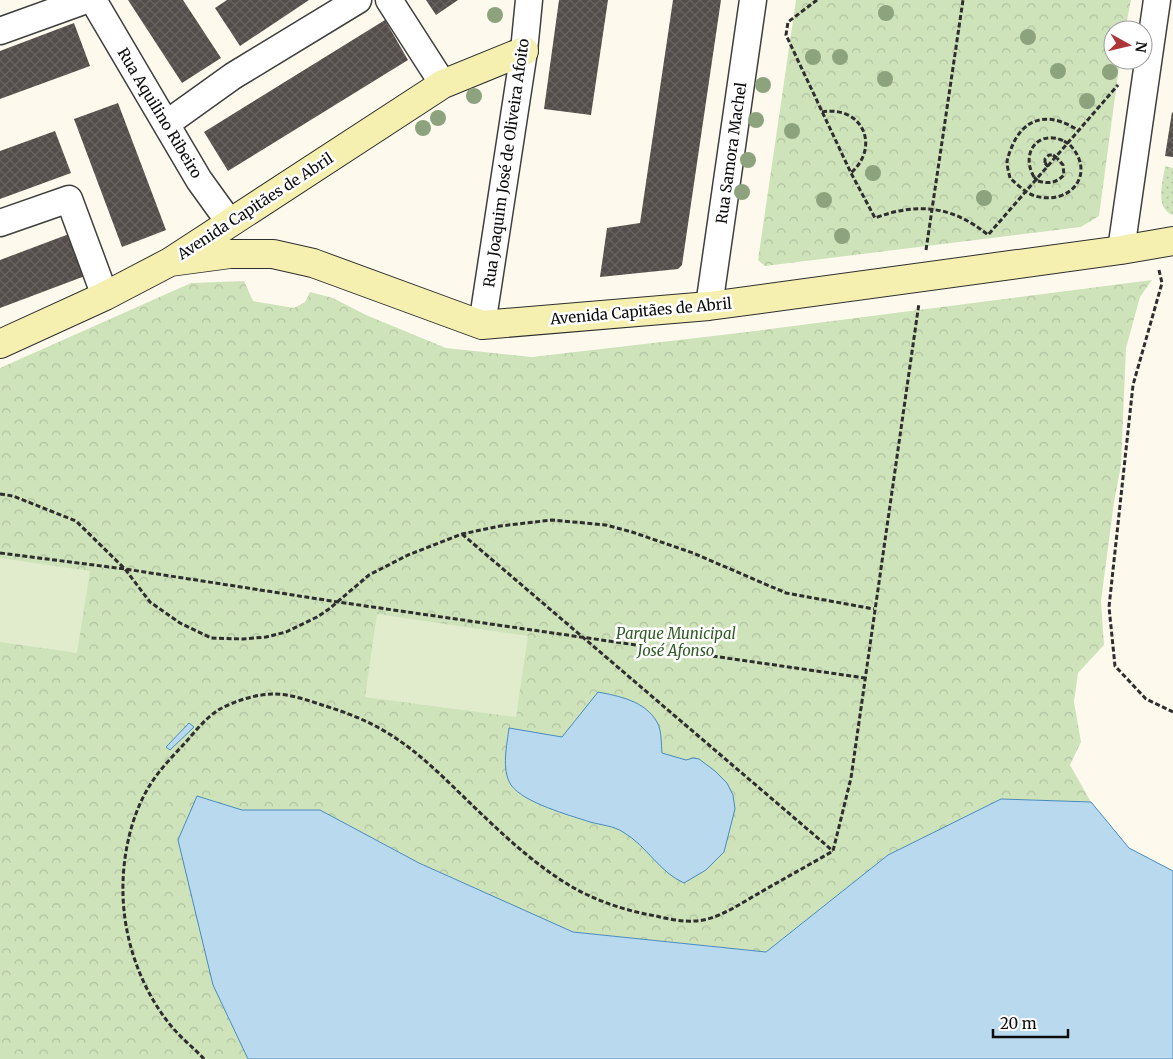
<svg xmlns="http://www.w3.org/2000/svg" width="1173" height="1059" font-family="Merriweather,serif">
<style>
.grass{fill:url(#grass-dots)}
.park{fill:url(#park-crowns)}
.pitch{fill:#e0eccc}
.water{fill:#b8d9ee;stroke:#478bbd}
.building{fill:url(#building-cross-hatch)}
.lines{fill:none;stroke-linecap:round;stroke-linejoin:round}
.street-casing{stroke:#3f3f3f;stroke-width:29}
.secondary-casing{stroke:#2e2e2e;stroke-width:30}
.path{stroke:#2e2e2e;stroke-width:3;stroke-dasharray:5 2.5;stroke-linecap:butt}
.street{stroke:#fff;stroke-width:26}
.secondary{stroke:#f5efb0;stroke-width:28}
.path-bridge{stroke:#2e2e2e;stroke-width:3;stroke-dasharray:5 2.5;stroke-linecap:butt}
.tree{fill:#8ca37e}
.labels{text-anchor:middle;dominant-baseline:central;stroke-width:5;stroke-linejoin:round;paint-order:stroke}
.street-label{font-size:15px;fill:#0c0c0c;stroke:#fff}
.park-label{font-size:15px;font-style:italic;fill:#2f5c24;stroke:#fff}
</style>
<defs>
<pattern id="grass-dots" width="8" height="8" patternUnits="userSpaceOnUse" patternTransform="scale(1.25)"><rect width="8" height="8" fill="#cfe3bb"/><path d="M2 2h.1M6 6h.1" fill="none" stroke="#b1c2a0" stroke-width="1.8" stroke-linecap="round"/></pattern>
<pattern id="park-crowns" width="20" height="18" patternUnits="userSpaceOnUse" patternTransform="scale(1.25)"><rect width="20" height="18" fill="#cfe3bb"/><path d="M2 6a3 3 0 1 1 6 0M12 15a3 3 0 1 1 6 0" fill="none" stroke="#b1c2a0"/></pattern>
<pattern id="building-cross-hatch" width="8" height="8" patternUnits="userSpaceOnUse" patternTransform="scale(1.25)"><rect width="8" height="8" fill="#534e4a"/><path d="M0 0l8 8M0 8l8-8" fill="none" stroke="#676360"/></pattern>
</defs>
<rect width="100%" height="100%" fill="#fdfaed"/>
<!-- grass -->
<path class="grass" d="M 1165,166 L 1173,168 L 1173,215 C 1154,208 1163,182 1165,166 Z"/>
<!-- park -->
<path class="park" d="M 796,0 L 1131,0 L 1125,30 L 1113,30 L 1113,60 L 1120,60 L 1099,216 L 1081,227 L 765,266 L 758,260 Z
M 1152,280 L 1140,297 L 1126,348 L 1121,465 L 1114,502 L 1101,601 L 1104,645 L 1078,673 L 1074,702 L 1081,742 L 1070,765 L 1091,802 L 1001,799 L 888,855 L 766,952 L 573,932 L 419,863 L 320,810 L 242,810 L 198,796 L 213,985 L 248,1059 L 0,1059 L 0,368 L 191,283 L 244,281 L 253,301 L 294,308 L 305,302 L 310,292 L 333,298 L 366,315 L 446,348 L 532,357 L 739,333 Z"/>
<!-- pitch -->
<path class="pitch" d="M 0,558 L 90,571 L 77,653 L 0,642 Z
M 377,614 L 528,636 L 516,717 L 365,697 Z"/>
<!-- water -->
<path class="water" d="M 598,692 C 619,696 645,701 657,722 C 662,731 661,743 662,753 L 686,760 L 693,758 L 699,759 L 715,771 L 727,783 L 733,795 L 735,809 L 724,852 L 706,870 L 684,883 C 659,872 647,846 623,832 C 614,826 601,825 590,822 C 569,815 524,803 511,785 C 501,769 507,745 509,728 L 562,737 Z
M 189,723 L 194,727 L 170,750 L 166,747 Z
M 197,796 L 242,810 L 320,810 L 419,863 L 573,932 L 766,952 L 888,855 L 1001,799 L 1091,802 L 1129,848 L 1173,871 L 1173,1059 L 248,1059 L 213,985 L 178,840 Z"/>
<!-- building -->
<path class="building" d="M 128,0 L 183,0 L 221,58 L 182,83 Z
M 227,0 L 309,0 L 240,46 L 215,8 Z
M 426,0 L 458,0 L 436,15 Z
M 559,0 L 608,0 L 591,115 L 544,109 Z
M 673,0 L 721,0 L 682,265 L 678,269 L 600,277 L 607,228 L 640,223 Z
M 385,20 L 408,60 L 228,171 L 204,132 Z
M 74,23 L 90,66 L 0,99 L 0,51 Z
M 118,103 L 166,230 L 122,247 L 74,119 Z
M 1172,112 L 1173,113 L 1173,157 L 1165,156 Z
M 55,131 L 71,173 L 0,199 L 0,151 Z
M 69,234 L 85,276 L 0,308 L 0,260 Z"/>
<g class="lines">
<defs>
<path id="street" d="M 93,0 L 199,180 L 230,223
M 389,0 L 443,84
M 0,31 L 86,0
M 166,124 L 233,76 L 358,0
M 0,223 L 69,199 L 105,296
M 1121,250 L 1157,0
M 709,306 L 753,0
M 482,325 L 524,51 L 529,0"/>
<path id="secondary" d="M 170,262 L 230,254 L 273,254 L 313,263 L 482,325 L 709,306 L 1121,250 L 1173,241
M 0,344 L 105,296 L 170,262 L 443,84 L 524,51"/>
</defs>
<!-- street casing -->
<use href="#street" class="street-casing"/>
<!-- secondary casing -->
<use href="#secondary" class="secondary-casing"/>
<!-- path -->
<path class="path" d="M 817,0 L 788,22 L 786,35 L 851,173 L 875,218 C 917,202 953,206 988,235 L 1118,85
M 822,112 C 862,105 881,146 851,173
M 1070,145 C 1097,174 1070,206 1035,196 C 1025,193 1017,184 1010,178 C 1009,173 1007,167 1007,162 C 1008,155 1012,146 1015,140 C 1030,113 1056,115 1079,131
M 1045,163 L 1045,159 L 1049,155 L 1053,155
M 1034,177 C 1020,153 1038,129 1064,141
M 1038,181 C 1049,184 1056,183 1064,175 L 1063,165 L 1057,158
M 926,250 L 963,0
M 1159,270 L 1162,283 L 1133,385 L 1109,607 L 1115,666 L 1146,699 L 1173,712
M 0,494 L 13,496 L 76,521 L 125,569 L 150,602 L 180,623 L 211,638 L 243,639 L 266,637 L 286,632 L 317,617 L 329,609 L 369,575 L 408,555 L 462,534 L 500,526 L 552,520 L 606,525 L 632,532 L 693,553 L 786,593 L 874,609
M 462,534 L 833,851
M 0,553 L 125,569 L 338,602 L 865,678
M 204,1059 C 194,1048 182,1039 172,1027 C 142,991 124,942 123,894 C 122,857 131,813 152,782 C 161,768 173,756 184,744 C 195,732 206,717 220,709 C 235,701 256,694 274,694 C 289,694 308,700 322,705 C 342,711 361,718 379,728 C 414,747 441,775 469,802 C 497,829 526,857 558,878 C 587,898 621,910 656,916 C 668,919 683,922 695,921 C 718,920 741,903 761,892 C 785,878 809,865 833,851 L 851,778 L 919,303"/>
<!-- street -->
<use href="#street" class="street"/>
<!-- secondary -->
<use href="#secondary" class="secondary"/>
<!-- path-bridge -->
<path class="path-bridge" d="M 1064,141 L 1070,145
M 1053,155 L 1057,158
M 1045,163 L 1049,168
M 1034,177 L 1038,181"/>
</g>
<!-- trees -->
<g class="tree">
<circle cx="886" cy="13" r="8"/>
<circle cx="495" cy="15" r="8"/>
<circle cx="1028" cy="37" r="8"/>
<circle cx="813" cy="57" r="8"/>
<circle cx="840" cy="57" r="8"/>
<circle cx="1058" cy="71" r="8"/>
<circle cx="1110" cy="72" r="8"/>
<circle cx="885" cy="79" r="8"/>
<circle cx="763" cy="85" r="8"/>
<circle cx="474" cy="96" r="8"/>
<circle cx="1087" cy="101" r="8"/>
<circle cx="438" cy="118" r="8"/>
<circle cx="756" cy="120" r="8"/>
<circle cx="423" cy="128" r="8"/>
<circle cx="792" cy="131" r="8"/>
<circle cx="748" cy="160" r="8"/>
<circle cx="873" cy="173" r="8"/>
<circle cx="742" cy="192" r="8"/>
<circle cx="984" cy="198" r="8"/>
<circle cx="824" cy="200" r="8"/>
<circle cx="842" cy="236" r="8"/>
</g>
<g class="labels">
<!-- street labels -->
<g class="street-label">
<text transform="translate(160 113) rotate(59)">Rua Aquilino Ribeiro</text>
<text transform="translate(731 153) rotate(-82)">Rua Samora Machel</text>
<text transform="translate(506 163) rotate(-82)">Rua Joaquim José de Oliveira Afoito</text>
<text transform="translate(255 206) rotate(-33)">Avenida Capitães de Abril</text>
<text transform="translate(641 311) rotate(-5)">Avenida Capitães de Abril</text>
</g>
<!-- park labels -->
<g class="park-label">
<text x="676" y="633">Parque Municipal<tspan x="676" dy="17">José Afonso</tspan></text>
</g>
</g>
<!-- north arrow -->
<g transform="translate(1128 45) rotate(98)"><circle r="24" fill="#ffffff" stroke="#9e9e9e"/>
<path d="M0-4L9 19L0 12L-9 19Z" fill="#ab3537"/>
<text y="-8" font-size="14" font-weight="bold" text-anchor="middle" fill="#0c0c0c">N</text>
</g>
<!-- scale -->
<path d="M993 1029v8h75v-8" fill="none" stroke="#0c0c0c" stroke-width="2.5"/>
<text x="1000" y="1029" font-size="15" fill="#0c0c0c" stroke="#ffffff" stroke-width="4" paint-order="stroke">20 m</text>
</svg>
